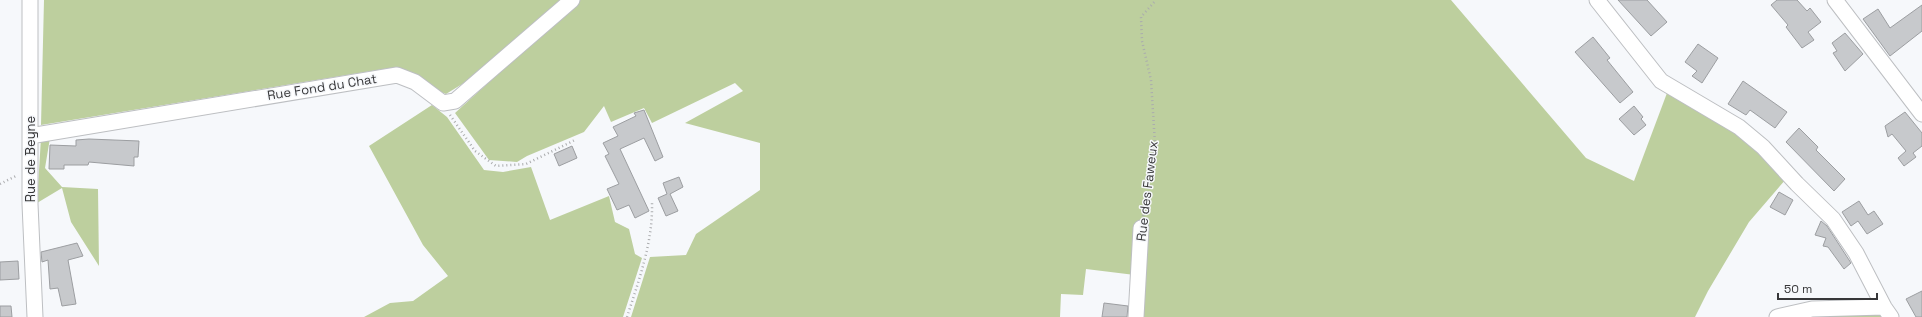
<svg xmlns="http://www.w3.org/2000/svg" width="1922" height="317" font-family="'Space Grotesk',sans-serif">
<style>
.green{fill:#bdcf9e}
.building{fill:#c7c9cc;stroke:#9c9ea1}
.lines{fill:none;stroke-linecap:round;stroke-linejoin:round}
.minor-casing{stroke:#bdbfc2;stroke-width:17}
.path{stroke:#abacae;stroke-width:2.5;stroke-dasharray:1 3;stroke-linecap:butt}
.minor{stroke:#fff;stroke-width:15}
.labels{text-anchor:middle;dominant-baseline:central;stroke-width:3;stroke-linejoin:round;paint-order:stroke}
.street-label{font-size:13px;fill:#373739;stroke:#f6f8fb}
</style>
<rect width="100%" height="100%" fill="#f6f8fb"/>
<!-- green -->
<path class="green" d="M 44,0 L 566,0 L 480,73 L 446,94 L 434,89 L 414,75 L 390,68 L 41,125 Z
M 579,0 L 1451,0 L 1586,158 L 1634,181 L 1667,93 L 1739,132 L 1786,179 L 1749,222 L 1708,291 L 1695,317 L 1141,317 L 1143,276 L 1086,269 L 1083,295 L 1061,294 L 1060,317 L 631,317 L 650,257 L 686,255 L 696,234 L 760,190 L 760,143 L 685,123 L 743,91 L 735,83 L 652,123 L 644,108 L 611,122 L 604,106 L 584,132 L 527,156 L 517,162 L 489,160 L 455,113 Z
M 432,105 L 447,117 L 484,170 L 503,172 L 531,167 L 550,220 L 609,196 L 615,222 L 629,229 L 635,254 L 642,258 L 623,317 L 364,317 L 390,303 L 413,301 L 448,276 L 423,245 L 369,146 Z
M 41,138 L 50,138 L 45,168 L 62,187 L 98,189 L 99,266 L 71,222 L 62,188 L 37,203 Z
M 1879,312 L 1884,317 L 1799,317 Z"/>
<!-- building -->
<path class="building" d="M 1618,0 L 1647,0 L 1667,22 L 1651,36 Z
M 1777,0 L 1797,0 L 1807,11 L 1810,8 L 1821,22 L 1808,32 L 1814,40 L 1802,48 L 1786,27 L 1788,25 L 1771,5 Z
M 1922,5 L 1922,31 L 1890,56 L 1863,19 L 1878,9 L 1890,28 Z
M 1845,33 L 1863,54 L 1845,71 L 1833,53 L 1837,51 L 1832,43 Z
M 1593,37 L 1610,58 L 1607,60 L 1633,92 L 1620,103 L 1575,52 Z
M 1698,44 L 1718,58 L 1702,83 L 1692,76 L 1697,71 L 1685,62 Z
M 1743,81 L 1787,112 L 1775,128 L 1750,110 L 1746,115 L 1728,104 Z
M 1634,106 L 1643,117 L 1641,119 L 1646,125 L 1634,135 L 1619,119 Z
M 644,110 L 663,157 L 655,161 L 644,138 L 620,149 L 649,211 L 635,218 L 629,205 L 617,210 L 607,189 L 619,184 L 605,156 L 609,154 L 603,143 L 618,136 L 613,127 L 636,116 L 634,113 Z
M 1905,112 L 1922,133 L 1922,146 L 1913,153 L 1916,157 L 1904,166 L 1898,158 L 1906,151 L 1892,134 L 1888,137 L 1885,126 Z
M 1799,128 L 1818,147 L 1816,150 L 1845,179 L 1834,191 L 1786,142 Z
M 89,139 L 139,141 L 138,157 L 134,157 L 134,166 L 89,162 L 88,165 L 64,165 L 64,169 L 49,169 L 50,145 L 76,146 L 76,140 Z
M 572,146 L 577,158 L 559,166 L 554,154 Z
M 679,177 L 683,187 L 670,194 L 678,211 L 666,216 L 658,198 L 667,194 L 663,183 Z
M 1779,192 L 1793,200 L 1785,215 L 1770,207 Z
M 1859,201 L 1868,215 L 1874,211 L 1883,224 L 1867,234 L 1858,221 L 1851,226 L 1842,212 Z
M 1821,221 L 1827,226 L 1851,263 L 1844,269 L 1828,247 L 1823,246 L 1826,238 L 1815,235 Z
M 77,243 L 83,256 L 68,260 L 76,304 L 62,306 L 58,288 L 50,289 L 48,260 L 42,262 L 41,252 Z
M 18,261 L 19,279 L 0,280 L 0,262 Z
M 1922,291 L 1922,317 L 1916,317 L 1906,299 Z
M 1104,303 L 1128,306 L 1127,317 L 1102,317 Z
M 0,306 L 11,306 L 12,317 L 0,317 Z"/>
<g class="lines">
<defs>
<path id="minor" d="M 30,0 L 30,204 L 35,317
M 1597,0 L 1661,81 L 1739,127 L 1763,147 L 1797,184 L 1833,219 L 1856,253 L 1884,307 L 1891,317
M 1835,0 L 1922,114
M 30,136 L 397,75 L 415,82 L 443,103 L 455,101 L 572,0
M 1136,317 L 1141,228
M 1777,317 L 1812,309 L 1884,307"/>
</defs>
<!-- minor casing -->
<use href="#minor" class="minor-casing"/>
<!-- path -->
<path class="path" d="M 450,115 L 475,151 L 496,166 L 526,164 L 575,140
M 0,184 L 16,176
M 1143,216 L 1155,144 L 1151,80 L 1142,41 L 1141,17 L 1156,0
M 627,317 C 639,280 653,242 652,203"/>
<!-- minor -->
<use href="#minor" class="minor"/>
</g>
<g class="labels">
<!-- street labels -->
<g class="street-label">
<text transform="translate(322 87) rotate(-9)">Rue Fond du Chat</text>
<text transform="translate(30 159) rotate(-90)">Rue de Beyne</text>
<text transform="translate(1147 191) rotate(-83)">Rue des Faweux</text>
</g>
</g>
<!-- scale -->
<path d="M1778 293v6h99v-6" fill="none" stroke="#373739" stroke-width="2"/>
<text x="1784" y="293" font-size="12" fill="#373739" stroke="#f6f8fb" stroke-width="3" paint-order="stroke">50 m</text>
</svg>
